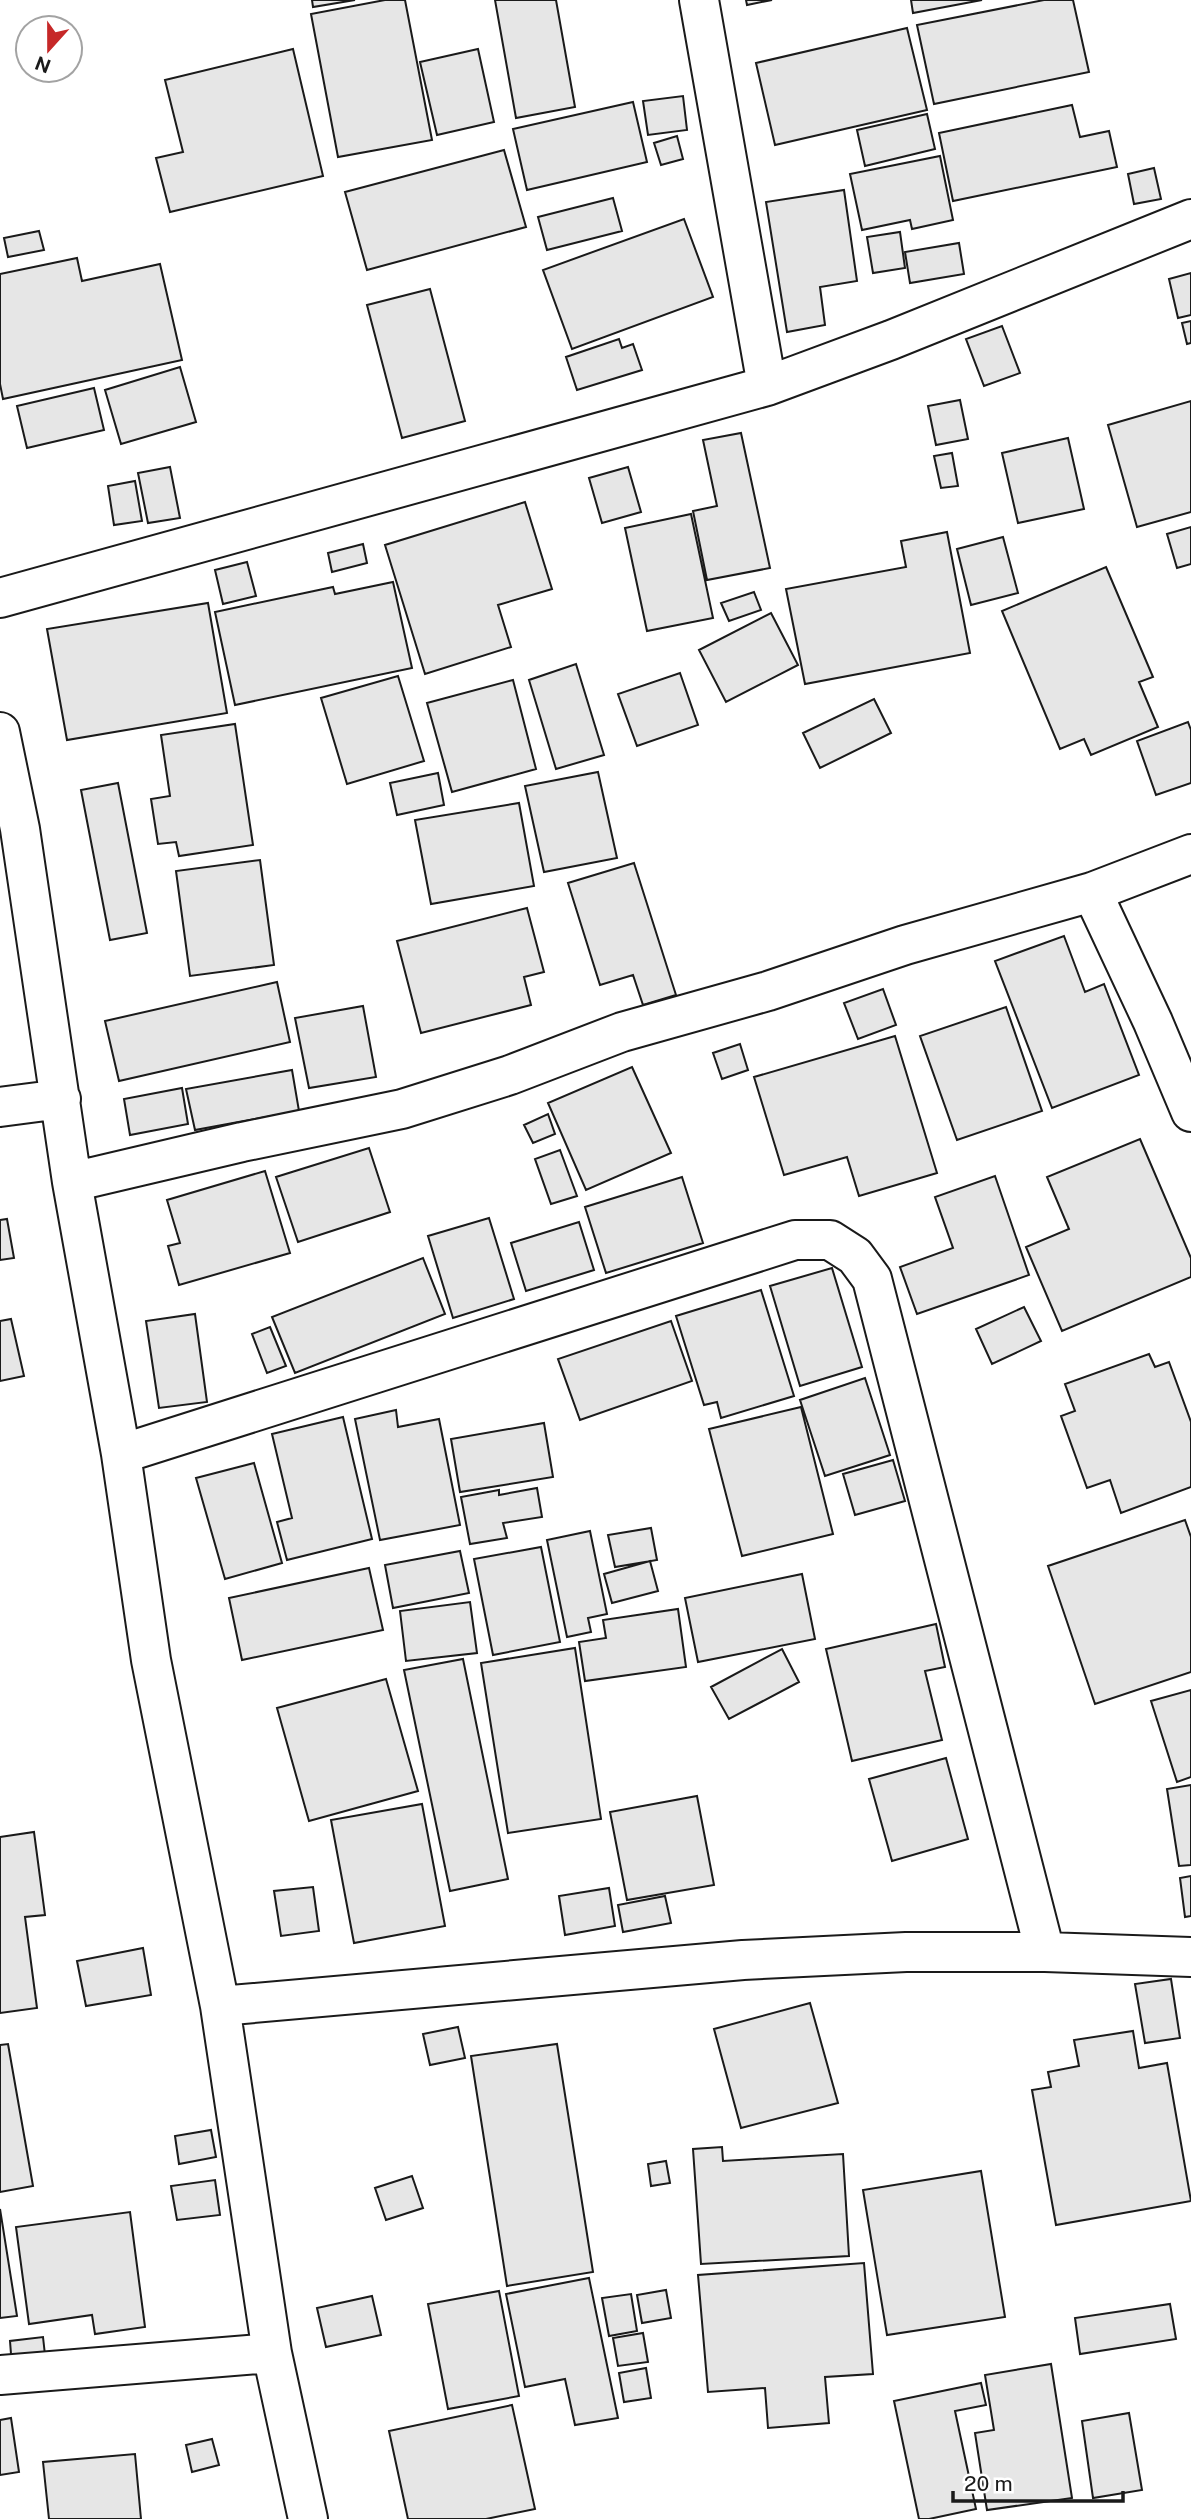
<svg xmlns="http://www.w3.org/2000/svg" width="1191" height="2519" font-family="'Public Sans',sans-serif">
<style>
.building{fill:#e6e6e6;stroke:#1a1a1a;stroke-width:2}
.lines{fill:none;stroke-linecap:round;stroke-linejoin:round}
.street-casing{stroke:#1a1a1a;stroke-width:42}
.street{stroke:#fff;stroke-width:38}
</style>
<rect width="100%" height="100%" fill="#fff"/>
<!-- building -->
<path class="building" d="M 312,0 L 355,0 L 313,7 Z
M 385,0 L 405,0 L 432,140 L 338,157 L 311,14 Z
M 495,0 L 556,0 L 575,107 L 516,118 Z
M 746,0 L 772,0 L 747,5 Z
M 911,0 L 982,0 L 913,13 Z
M 1044,0 L 1073,0 L 1089,72 L 934,104 L 917,25 Z
M 907,28 L 927,110 L 775,145 L 756,63 Z
M 293,49 L 323,176 L 170,212 L 156,158 L 183,152 L 165,80 Z
M 478,49 L 494,122 L 437,135 L 420,62 Z
M 683,96 L 687,130 L 648,135 L 643,101 Z
M 633,102 L 647,162 L 527,190 L 513,129 Z
M 1072,105 L 1080,137 L 1109,131 L 1117,167 L 953,201 L 939,133 Z
M 927,114 L 935,149 L 865,166 L 857,130 Z
M 677,136 L 683,159 L 661,165 L 654,143 Z
M 504,150 L 526,227 L 367,270 L 345,192 Z
M 940,156 L 953,220 L 912,229 L 910,220 L 862,230 L 850,174 Z
M 1154,168 L 1161,199 L 1134,204 L 1128,174 Z
M 844,190 L 857,281 L 820,287 L 825,325 L 787,332 L 766,202 Z
M 613,198 L 622,231 L 547,250 L 538,217 Z
M 684,219 L 713,297 L 572,349 L 543,270 Z
M 39,231 L 44,250 L 8,257 L 4,238 Z
M 900,232 L 905,268 L 873,273 L 867,237 Z
M 959,243 L 964,274 L 910,283 L 905,252 Z
M 77,258 L 82,281 L 160,264 L 182,360 L 3,399 L 0,384 L 0,274 Z
M 1191,273 L 1191,315 L 1178,318 L 1169,279 Z
M 430,289 L 465,421 L 402,438 L 367,305 Z
M 1191,321 L 1191,343 L 1187,344 L 1182,323 Z
M 1002,326 L 1020,373 L 984,386 L 966,339 Z
M 619,339 L 622,348 L 633,344 L 642,370 L 577,390 L 566,357 Z
M 180,367 L 196,422 L 121,444 L 105,390 Z
M 94,388 L 104,430 L 27,448 L 17,406 Z
M 960,400 L 968,439 L 936,445 L 928,406 Z
M 1191,401 L 1191,512 L 1137,527 L 1108,425 Z
M 741,433 L 770,568 L 707,580 L 693,511 L 717,506 L 703,440 Z
M 1068,438 L 1084,509 L 1018,523 L 1002,453 Z
M 952,453 L 958,486 L 941,488 L 934,456 Z
M 170,467 L 180,518 L 148,523 L 138,473 Z
M 628,467 L 641,512 L 602,523 L 589,478 Z
M 135,481 L 142,521 L 114,525 L 108,486 Z
M 525,502 L 552,589 L 498,605 L 511,647 L 425,674 L 385,545 Z
M 691,514 L 713,618 L 647,631 L 625,528 Z
M 1191,527 L 1191,564 L 1177,568 L 1167,534 Z
M 947,532 L 970,653 L 805,684 L 786,589 L 906,567 L 901,541 Z
M 1003,537 L 1018,593 L 971,605 L 957,549 Z
M 363,544 L 367,563 L 332,572 L 328,553 Z
M 247,562 L 256,596 L 223,604 L 215,570 Z
M 1106,567 L 1153,677 L 1139,682 L 1158,727 L 1091,755 L 1084,739 L 1060,749 L 1002,611 Z
M 393,582 L 412,668 L 235,705 L 215,612 L 333,587 L 335,594 Z
M 754,592 L 761,610 L 729,621 L 721,603 Z
M 208,603 L 227,713 L 67,740 L 47,629 Z
M 771,613 L 798,665 L 726,702 L 699,650 Z
M 576,664 L 604,755 L 556,769 L 529,680 Z
M 680,673 L 698,725 L 637,746 L 618,694 Z
M 398,676 L 424,761 L 347,784 L 321,698 Z
M 513,680 L 536,769 L 452,792 L 427,703 Z
M 874,699 L 891,733 L 820,768 L 803,733 Z
M 1188,722 L 1191,730 L 1191,783 L 1156,795 L 1137,741 Z
M 235,724 L 253,845 L 179,856 L 176,842 L 158,844 L 151,799 L 170,796 L 161,735 Z
M 598,772 L 617,858 L 544,872 L 525,786 Z
M 438,773 L 444,805 L 397,815 L 390,783 Z
M 118,783 L 147,933 L 110,940 L 81,790 Z
M 519,803 L 534,886 L 431,904 L 415,820 Z
M 260,860 L 274,965 L 190,976 L 176,871 Z
M 634,863 L 676,995 L 643,1005 L 633,975 L 600,985 L 568,883 Z
M 527,908 L 544,972 L 524,977 L 531,1005 L 421,1033 L 397,941 Z
M 1064,936 L 1085,992 L 1104,984 L 1139,1075 L 1052,1108 L 995,961 Z
M 277,982 L 290,1042 L 119,1081 L 105,1021 Z
M 883,989 L 896,1025 L 858,1039 L 844,1003 Z
M 363,1006 L 376,1077 L 309,1088 L 295,1018 Z
M 1006,1007 L 1042,1111 L 957,1140 L 920,1036 Z
M 895,1036 L 937,1173 L 859,1196 L 847,1157 L 784,1175 L 754,1077 Z
M 740,1044 L 748,1070 L 722,1079 L 713,1053 Z
M 632,1067 L 671,1153 L 586,1190 L 548,1103 Z
M 292,1070 L 299,1111 L 195,1130 L 186,1089 Z
M 182,1088 L 188,1124 L 130,1135 L 124,1099 Z
M 548,1114 L 555,1134 L 533,1143 L 524,1125 Z
M 1140,1139 L 1191,1258 L 1191,1277 L 1062,1331 L 1026,1247 L 1069,1229 L 1047,1177 Z
M 369,1148 L 390,1212 L 298,1242 L 276,1177 Z
M 560,1150 L 577,1196 L 551,1204 L 535,1159 Z
M 265,1171 L 290,1253 L 179,1285 L 168,1246 L 180,1243 L 167,1200 Z
M 995,1176 L 1029,1275 L 917,1314 L 900,1267 L 953,1248 L 935,1197 Z
M 682,1177 L 703,1243 L 606,1273 L 585,1207 Z
M 489,1218 L 514,1299 L 453,1318 L 428,1236 Z
M 7,1219 L 14,1258 L 0,1260 L 0,1220 Z
M 579,1222 L 594,1270 L 526,1291 L 511,1243 Z
M 423,1258 L 445,1314 L 295,1373 L 272,1317 Z
M 832,1268 L 862,1367 L 800,1386 L 770,1286 Z
M 761,1290 L 794,1396 L 721,1418 L 717,1402 L 704,1405 L 676,1316 Z
M 1024,1307 L 1041,1341 L 992,1364 L 976,1329 Z
M 195,1314 L 207,1402 L 159,1408 L 146,1321 Z
M 11,1319 L 24,1376 L 0,1381 L 0,1321 Z
M 671,1321 L 692,1381 L 580,1420 L 558,1359 Z
M 270,1327 L 286,1366 L 267,1373 L 252,1334 Z
M 1149,1354 L 1155,1367 L 1169,1362 L 1191,1422 L 1191,1487 L 1121,1513 L 1110,1480 L 1087,1488 L 1061,1416 L 1075,1411 L 1065,1384 Z
M 865,1378 L 890,1455 L 825,1476 L 800,1400 Z
M 801,1407 L 833,1534 L 742,1556 L 709,1429 Z
M 396,1410 L 398,1427 L 439,1419 L 460,1525 L 380,1540 L 355,1419 Z
M 343,1417 L 372,1539 L 287,1560 L 277,1522 L 292,1518 L 272,1434 Z
M 544,1423 L 553,1477 L 460,1492 L 451,1439 Z
M 893,1460 L 905,1501 L 855,1515 L 843,1474 Z
M 254,1463 L 282,1563 L 225,1579 L 196,1478 Z
M 537,1488 L 542,1517 L 503,1523 L 507,1538 L 470,1544 L 461,1497 L 499,1490 L 499,1495 Z
M 1185,1520 L 1191,1537 L 1191,1672 L 1095,1704 L 1048,1566 Z
M 651,1528 L 657,1560 L 615,1567 L 608,1535 Z
M 590,1531 L 607,1614 L 588,1618 L 591,1632 L 567,1637 L 547,1540 Z
M 541,1547 L 560,1642 L 493,1655 L 474,1559 Z
M 460,1551 L 469,1593 L 393,1608 L 385,1565 Z
M 650,1561 L 658,1591 L 612,1603 L 604,1574 Z
M 369,1568 L 383,1630 L 242,1660 L 229,1598 Z
M 802,1574 L 815,1639 L 698,1662 L 685,1598 Z
M 470,1602 L 477,1653 L 406,1661 L 400,1611 Z
M 678,1609 L 686,1667 L 585,1681 L 579,1642 L 606,1638 L 603,1620 Z
M 936,1624 L 945,1667 L 925,1671 L 942,1740 L 852,1761 L 826,1649 Z
M 575,1648 L 601,1819 L 508,1833 L 481,1663 Z
M 782,1649 L 799,1682 L 729,1719 L 711,1687 Z
M 463,1659 L 508,1879 L 450,1891 L 404,1670 Z
M 386,1679 L 418,1791 L 309,1821 L 277,1708 Z
M 1191,1690 L 1191,1777 L 1177,1782 L 1151,1701 Z
M 946,1758 L 968,1839 L 892,1861 L 869,1779 Z
M 1191,1785 L 1191,1865 L 1179,1866 L 1167,1789 Z
M 697,1796 L 714,1885 L 627,1900 L 610,1812 Z
M 422,1804 L 445,1926 L 354,1943 L 331,1820 Z
M 34,1832 L 45,1915 L 25,1917 L 37,2008 L 0,2013 L 0,1837 Z
M 1191,1876 L 1191,1916 L 1185,1917 L 1180,1878 Z
M 313,1887 L 319,1931 L 281,1936 L 274,1891 Z
M 609,1888 L 615,1926 L 565,1935 L 559,1896 Z
M 665,1896 L 671,1923 L 623,1932 L 618,1905 Z
M 143,1948 L 151,1995 L 86,2006 L 77,1961 Z
M 1171,1979 L 1180,2038 L 1145,2043 L 1135,1984 Z
M 810,2003 L 838,2103 L 741,2128 L 714,2029 Z
M 458,2027 L 465,2058 L 430,2065 L 423,2034 Z
M 1133,2031 L 1139,2068 L 1167,2063 L 1191,2201 L 1056,2225 L 1032,2090 L 1051,2087 L 1048,2072 L 1079,2066 L 1074,2040 Z
M 8,2044 L 33,2186 L 0,2192 L 0,2045 Z
M 557,2044 L 593,2272 L 507,2286 L 471,2056 Z
M 211,2130 L 216,2157 L 179,2164 L 175,2136 Z
M 722,2147 L 723,2161 L 843,2154 L 849,2256 L 701,2264 L 693,2149 Z
M 666,2161 L 670,2183 L 651,2186 L 648,2164 Z
M 981,2171 L 1005,2317 L 887,2335 L 863,2190 Z
M 412,2176 L 423,2208 L 386,2220 L 375,2188 Z
M 215,2180 L 220,2215 L 177,2220 L 171,2186 Z
M 0,2209 L 17,2316 L 0,2318 Z
M 130,2212 L 145,2327 L 95,2334 L 92,2315 L 29,2324 L 16,2227 Z
M 864,2263 L 873,2374 L 825,2377 L 829,2423 L 768,2428 L 765,2388 L 708,2392 L 698,2275 Z
M 589,2278 L 618,2418 L 575,2425 L 565,2379 L 525,2387 L 506,2294 Z
M 666,2290 L 671,2318 L 642,2323 L 637,2295 Z
M 499,2291 L 519,2396 L 448,2409 L 428,2304 Z
M 631,2294 L 637,2331 L 609,2336 L 602,2298 Z
M 372,2296 L 381,2335 L 326,2347 L 317,2308 Z
M 1170,2304 L 1176,2339 L 1080,2354 L 1075,2318 Z
M 643,2333 L 648,2362 L 618,2366 L 613,2338 Z
M 43,2337 L 46,2364 L 12,2367 L 10,2341 Z
M 1051,2364 L 1072,2498 L 987,2510 L 975,2433 L 994,2430 L 985,2375 Z
M 646,2368 L 651,2398 L 624,2402 L 619,2373 Z
M 981,2383 L 986,2405 L 955,2411 L 976,2509 L 929,2519 L 919,2519 L 894,2401 Z
M 512,2405 L 535,2509 L 486,2519 L 408,2519 L 389,2431 Z
M 1129,2413 L 1142,2490 L 1093,2498 L 1082,2421 Z
M 11,2418 L 19,2472 L 0,2475 L 0,2420 Z
M 212,2439 L 219,2465 L 192,2472 L 186,2445 Z
M 135,2454 L 141,2519 L 49,2519 L 43,2462 Z"/>
<g class="lines">
<defs>
<path id="street" d="M 699,0 L 767,386
M 0,598 L 767,386 L 891,340 L 1191,219
M 0,732 L 20,829 L 72,1182 L 121,1454 L 151,1660 L 220,2006 L 272,2353 L 308,2519
M 1092,892 L 1153,1022 L 1191,1112
M 0,1107 L 61,1099
M 72,1182 L 242,1142 L 402,1109 L 510,1075 L 622,1032 L 768,991 L 905,945 L 1092,892 L 1191,854
M 121,1454 L 795,1240 L 830,1240 L 855,1256 L 872,1279 L 1045,1952
M 220,2006 L 743,1960 L 906,1952 L 1045,1952 L 1191,1957
M 0,2375 L 272,2353"/>
</defs>
<!-- street casing -->
<use href="#street" class="street-casing"/>
<!-- street -->
<use href="#street" class="street"/>
</g>
<!-- north arrow -->
<g transform="translate(49 49) rotate(201)"><circle r="33" fill="#ffffff" stroke="#a3a3a3" stroke-width="2"/>
<path d="M0-5L12 26L0 18L-12 26Z" fill="#c62828"/>
<text y="-10" font-size="19" font-weight="bold" text-anchor="middle" fill="#1a1a1a">N</text>
</g>
<!-- scale -->
<path d="M953 2491v10h170v-10" fill="none" stroke="#1a1a1a" stroke-width="3.5"/>
<text x="964" y="2491" font-size="21" fill="#1a1a1a" stroke="#ffffff" stroke-width="5" paint-order="stroke">20 m</text>
</svg>
